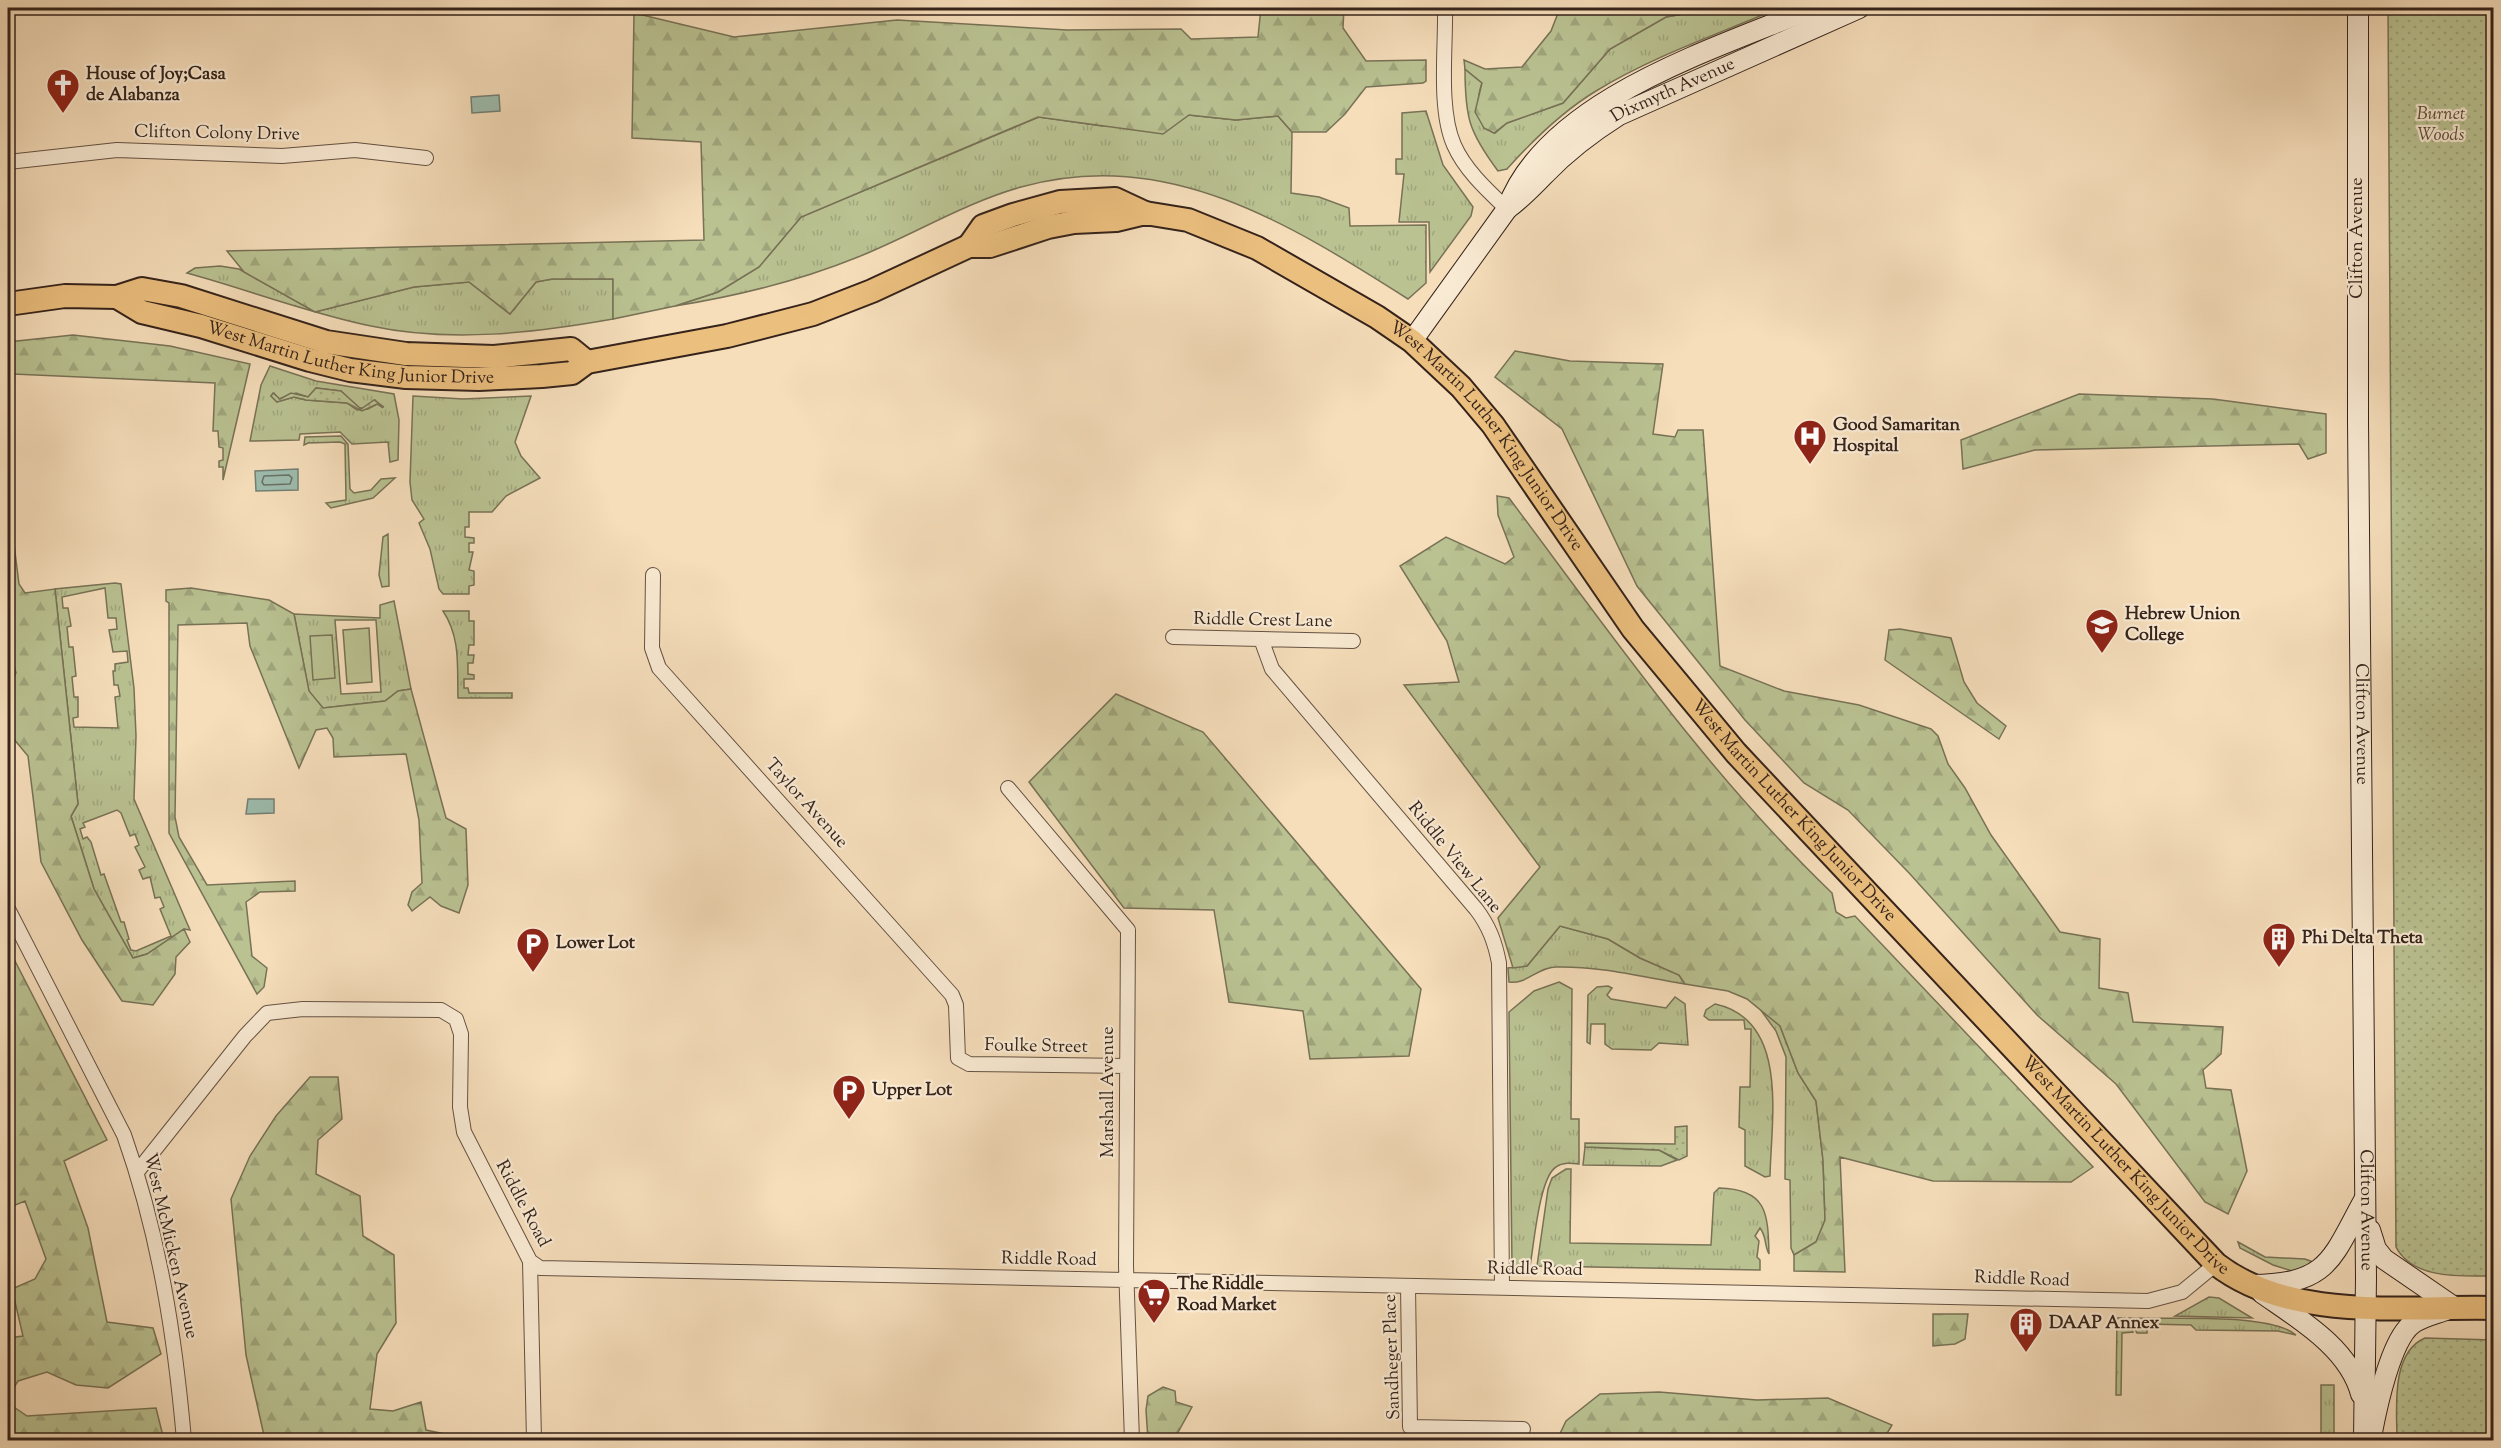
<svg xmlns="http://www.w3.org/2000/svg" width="2501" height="1448" font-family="'Sorts Mill Goudy',serif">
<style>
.grass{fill:url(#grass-tufts);stroke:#787256;stroke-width:1.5;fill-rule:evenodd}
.forest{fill:url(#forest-firs);stroke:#787256;stroke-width:1.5}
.park{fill:url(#park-dots);stroke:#787256;stroke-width:1.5}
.pitch{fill:#bac292;stroke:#787256;stroke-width:1.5}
.water{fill:#9dbcae;stroke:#737f73;stroke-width:1.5}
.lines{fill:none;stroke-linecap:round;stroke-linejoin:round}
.shore{stroke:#697064;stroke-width:1.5}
.street-casing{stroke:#655243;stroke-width:16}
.secondary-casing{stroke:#35231b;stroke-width:22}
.primary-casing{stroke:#35231b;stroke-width:26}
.street{stroke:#f9ead3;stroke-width:14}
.secondary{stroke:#f9ead3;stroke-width:20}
.primary{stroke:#ebbf7e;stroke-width:22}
.labels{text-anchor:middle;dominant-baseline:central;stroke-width:4.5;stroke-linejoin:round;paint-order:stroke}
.poi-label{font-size:18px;font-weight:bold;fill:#35231b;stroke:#f9ead3;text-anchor:start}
.street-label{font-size:18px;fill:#35231b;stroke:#f9ead3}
.park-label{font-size:18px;font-style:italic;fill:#564b39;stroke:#f9ead3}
</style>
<defs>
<pattern id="grass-tufts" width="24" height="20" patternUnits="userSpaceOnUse" patternTransform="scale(1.5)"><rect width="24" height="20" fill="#bac292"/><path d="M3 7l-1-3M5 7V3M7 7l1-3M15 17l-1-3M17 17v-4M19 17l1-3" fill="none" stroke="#a0a67d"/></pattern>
<pattern id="forest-firs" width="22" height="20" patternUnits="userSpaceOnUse" patternTransform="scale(1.5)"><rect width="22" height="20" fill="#bac292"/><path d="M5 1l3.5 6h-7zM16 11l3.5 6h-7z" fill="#a0a67d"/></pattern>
<pattern id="park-dots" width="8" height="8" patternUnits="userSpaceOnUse" patternTransform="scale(1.5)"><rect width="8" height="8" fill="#bac292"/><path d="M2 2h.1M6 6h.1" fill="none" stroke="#a0a67d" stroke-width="1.8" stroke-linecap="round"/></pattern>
</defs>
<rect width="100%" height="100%" fill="#f6debb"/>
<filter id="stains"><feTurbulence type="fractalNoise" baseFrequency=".00333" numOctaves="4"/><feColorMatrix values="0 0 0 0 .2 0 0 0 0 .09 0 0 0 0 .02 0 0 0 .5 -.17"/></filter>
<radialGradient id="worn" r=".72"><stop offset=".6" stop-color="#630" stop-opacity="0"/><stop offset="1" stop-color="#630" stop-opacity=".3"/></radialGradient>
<!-- grass -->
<path class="grass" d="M 1717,8 L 1779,8 C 1719,34 1653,56 1596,91 C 1563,111 1533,140 1507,169 L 1498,171 C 1469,132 1465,118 1465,69 L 1482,83 C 1476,100 1478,111 1484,128 L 1495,133 L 1507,123 L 1563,103 L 1610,49 L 1666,17 Z
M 1426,111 L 1443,165 L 1473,207 L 1471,216 L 1430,272 L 1429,222 L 1399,222 L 1404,174 L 1396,174 L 1396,159 L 1402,159 L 1402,113 Z
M 1189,115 L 1236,120 L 1278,116 L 1292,132 L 1291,193 L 1319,197 L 1349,208 L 1350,226 L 1426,225 L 1426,283 L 1408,299 C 1290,224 1167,146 1021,187 C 964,203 913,235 858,257 C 799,281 737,296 675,306 L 718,292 L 759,267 L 801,217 L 1039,117 L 1102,126 Z
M 220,266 L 239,269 L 315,312 L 414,287 L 469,282 L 510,314 L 536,282 L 552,279 L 613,279 L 613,319 C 534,333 450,343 371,326 C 308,313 249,290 187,273 L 195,268 Z
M 270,366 L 316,381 L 394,394 L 399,420 L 398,460 L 390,462 L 388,442 L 352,444 L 340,432 L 300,434 L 299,440 L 250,441 L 261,385 ZM 316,388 L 341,391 L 357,408 L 365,408 L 375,400 L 383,408 L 377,404 L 368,409 L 357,410 L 347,403 L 306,400 L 294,397 L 277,402 L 271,396 L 274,393 L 279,399 L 296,393 L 308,397 Z
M 413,396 L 463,399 L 531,396 L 515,442 L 521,456 L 540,478 L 506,496 L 492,512 L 469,512 L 469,527 L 465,527 L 465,537 L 474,538 L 474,543 L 469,543 L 469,552 L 473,552 L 469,570 L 474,571 L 474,585 L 469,586 L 469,594 L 443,594 L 439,589 L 430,549 L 419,523 L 424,519 L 412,500 L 410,482 Z
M 341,436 L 348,444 L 350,489 L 354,493 L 371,490 L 381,479 L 395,478 L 373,498 L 331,508 L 326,503 L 346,500 L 345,444 L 340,442 L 308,443 L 304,445 L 305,437 Z
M 388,534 L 389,586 L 382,587 L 379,575 L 383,537 Z
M 115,583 L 121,584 L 134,688 L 136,736 L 134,799 L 190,930 L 184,929 L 147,954 L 133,958 L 94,889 L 71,816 L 78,804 L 55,589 ZM 105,588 L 108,618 L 116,618 L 117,629 L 109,630 L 113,652 L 127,651 L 128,662 L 115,664 L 115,671 L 113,671 L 114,685 L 118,685 L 120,696 L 115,697 L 118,728 L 74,727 L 73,718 L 78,717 L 78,697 L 74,697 L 72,677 L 76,676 L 73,647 L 69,647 L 67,627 L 71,626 L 68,608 L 63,608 L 62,597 ZM 117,810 L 121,813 L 130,836 L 135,834 L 139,845 L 135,847 L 145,867 L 139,870 L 143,879 L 150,877 L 155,898 L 160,897 L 164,907 L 160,909 L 171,936 L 136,951 L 131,950 L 127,940 L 129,939 L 124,922 L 121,922 L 104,874 L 101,875 L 91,842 L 87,837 L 83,839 L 80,829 L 85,827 L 83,823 Z
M 394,601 L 411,689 L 398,691 L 385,701 L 323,708 L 309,692 L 294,614 L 380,618 L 380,605 ZM 335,620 L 376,620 L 381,692 L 341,694 Z
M 443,611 L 469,611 L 469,621 L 474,621 L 474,645 L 469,645 L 468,655 L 474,655 L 473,663 L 468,663 L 468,674 L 474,675 L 474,679 L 464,679 L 464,688 L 468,688 L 469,693 L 512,693 L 512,698 L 458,698 C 457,667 461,638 443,611 Z
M 1560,926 L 1608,939 L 1640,958 L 1679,975 L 1685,984 C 1642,977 1599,966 1556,967 C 1538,967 1526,985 1509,982 L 1508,968 L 1527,966 Z
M 1559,982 L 1572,989 L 1571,1119 L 1579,1119 L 1579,1164 C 1571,1163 1563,1162 1556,1167 C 1539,1178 1534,1245 1530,1266 L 1512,1266 L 1509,1012 L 1534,991 Z
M 1608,986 L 1612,988 L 1607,995 L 1611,999 L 1666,1008 L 1675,997 L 1685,1004 L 1688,1045 L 1659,1043 L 1651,1050 L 1612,1049 L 1605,1044 L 1605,1024 L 1591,1024 L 1590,1044 L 1587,1042 L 1588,995 L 1597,987 Z
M 1715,1004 C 1790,1020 1771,1120 1770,1176 L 1765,1177 L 1745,1166 L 1745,1130 L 1739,1127 L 1740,1087 L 1750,1087 L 1751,1029 L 1745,1029 L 1744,1020 L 1709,1020 L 1704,1016 L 1706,1010 Z
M 1760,1009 L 1780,1026 L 1798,1073 L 1816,1101 L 1823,1160 L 1825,1220 L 1816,1242 L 1794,1255 L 1791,1248 L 1790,1180 L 1785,1179 L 1786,1057 L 1776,1031 Z
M 1585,1147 L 1659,1150 L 1677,1160 L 1661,1166 L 1583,1165 Z
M 1566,1169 L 1571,1169 L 1570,1243 L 1711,1245 L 1714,1193 L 1719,1188 C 1767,1189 1768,1213 1769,1254 C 1764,1245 1767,1237 1760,1228 L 1755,1236 L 1759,1241 L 1757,1257 L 1760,1260 L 1760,1270 L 1537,1266 L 1548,1189 L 1552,1178 Z
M 2238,1242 L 2265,1257 L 2305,1259 L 2313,1262 L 2295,1272 L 2273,1265 L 2240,1248 Z
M 2209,1297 L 2219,1298 L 2252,1318 L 2175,1316 Z
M 2117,1318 L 2125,1318 L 2133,1332 L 2122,1333 L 2121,1395 L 2116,1395 Z
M 2129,1318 C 2167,1320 2269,1312 2296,1335 L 2278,1331 L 2196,1330 L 2191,1325 L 2147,1324 L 2147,1333 L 2137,1333 Z
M 2321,1385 L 2334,1385 L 2334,1440 L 2321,1440 Z"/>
<!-- forest -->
<path class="forest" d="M 1261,8 L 1344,8 L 1343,28 L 1366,61 L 1426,60 L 1426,81 L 1423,83 L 1366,87 L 1345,114 L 1326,132 L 1292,132 L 1278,116 L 1236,120 L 1189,115 L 1163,134 L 1038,117 L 801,217 L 759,267 L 718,292 L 675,306 L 613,319 L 613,279 L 552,279 L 536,282 L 510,314 L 469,282 L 414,287 L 315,312 L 244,272 L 227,251 L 704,240 L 701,142 L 632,138 L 634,13 L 734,37 L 897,20 L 1067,30 L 1181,29 L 1191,39 L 1258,37 Z
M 1560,8 L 1717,8 L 1666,17 L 1610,49 L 1563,103 L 1507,123 L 1494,133 L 1484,128 L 1475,112 L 1482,83 L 1465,69 L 1464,60 L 1485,69 L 1522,67 L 1551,31 Z
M 73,335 L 170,346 L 250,364 L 223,480 L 223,467 L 219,467 L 219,461 L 223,460 L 223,448 L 219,447 L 218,431 L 213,431 L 215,383 L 13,374 L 12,388 L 8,388 L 8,342 Z
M 1515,351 L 1570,361 L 1663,364 L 1653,434 L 1675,437 L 1678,430 L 1703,430 L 1720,666 L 1784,691 L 1859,705 L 1931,729 L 1938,736 L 1948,764 L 1965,788 L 1991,835 L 2060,932 L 2100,939 L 2099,988 L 2128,993 L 2133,1022 L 2223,1027 L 2221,1054 L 2203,1070 L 2206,1088 L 2231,1090 L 2247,1171 L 2228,1214 L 2205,1202 L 2116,1084 L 2037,1015 L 1910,874 L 1848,810 L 1804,783 L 1745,720 L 1637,586 L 1562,429 L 1495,377 Z
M 2079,394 L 2213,399 L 2326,414 L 2326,453 L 2308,459 L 2299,444 L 2035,450 L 1963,469 L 1961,440 Z
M 8,496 L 19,584 L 25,593 L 55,589 L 78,804 L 71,816 L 94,889 L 133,958 L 147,954 L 184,929 L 190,942 L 176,957 L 175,974 L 153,1005 L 122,1001 L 82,940 L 41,862 L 28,756 L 8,732 L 10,684 L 16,673 L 8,644 Z
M 1497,496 L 1509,498 C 1611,634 1708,774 1832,893 L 1836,912 L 1846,918 L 1855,916 L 2093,1167 L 2071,1182 L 1933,1181 L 1840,1157 L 1845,1272 L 1794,1271 L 1794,1255 L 1816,1242 L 1825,1220 L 1823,1160 L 1816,1101 L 1798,1073 L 1780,1026 L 1747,999 L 1728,991 L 1685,984 L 1679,975 L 1640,958 L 1608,939 L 1560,926 L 1527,966 L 1513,968 L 1498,918 L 1540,867 L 1404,685 L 1459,682 L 1447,641 L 1400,566 L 1446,537 L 1505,564 L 1514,557 L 1498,515 Z
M 191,588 L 269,600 L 294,614 L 309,691 L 323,708 L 385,701 L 398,691 L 411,689 L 446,818 L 466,829 L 468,885 L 459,913 L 441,906 L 430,897 L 412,911 L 408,905 L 412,892 L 422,883 L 419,820 L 406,754 L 334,757 L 333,738 L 327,728 L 316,730 L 299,768 L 250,646 L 247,623 L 178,625 L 175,817 L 179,837 L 207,885 L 295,881 L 295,891 L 260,892 L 246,902 L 252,956 L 267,968 L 264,987 L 257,994 L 169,833 L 169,603 L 166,601 L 166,590 Z
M 1900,629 L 1951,638 L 1964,682 L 1977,703 L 2006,726 L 1999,739 L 1885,660 L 1889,630 Z
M 1116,694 L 1203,732 L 1421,989 L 1409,1056 L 1310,1059 L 1303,1011 L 1229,1002 L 1214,910 L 1124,908 L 1029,782 Z
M 15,961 L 107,1140 L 64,1161 L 88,1228 L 107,1322 L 153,1328 L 161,1354 L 108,1388 L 76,1385 L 47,1372 L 18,1381 L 8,1397 L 8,1338 L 23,1336 L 12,1289 L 35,1279 L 46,1259 L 25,1201 L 8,1208 L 8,963 Z
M 310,1077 L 338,1077 L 342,1119 L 318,1140 L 316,1174 L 360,1196 L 363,1236 L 394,1255 L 396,1323 L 377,1354 L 370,1409 L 393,1411 L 421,1402 L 426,1430 L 445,1434 L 440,1440 L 265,1440 L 246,1355 L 231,1199 L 250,1156 L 276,1116 Z
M 1933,1314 L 1968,1314 L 1965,1339 L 1955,1344 L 1933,1346 Z
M 1163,1387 L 1175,1391 L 1176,1402 L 1192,1407 L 1176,1436 L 1184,1440 L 1148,1440 L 1146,1410 L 1148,1396 Z
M 1659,1392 L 1757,1400 L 1828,1398 L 1892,1425 L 1883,1440 L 1557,1440 L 1566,1421 L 1600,1394 Z
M 8,1403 L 27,1416 L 156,1408 L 164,1440 L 8,1440 Z"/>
<!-- park -->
<path class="park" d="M 2388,8 L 2493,8 L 2493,1276 C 2463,1276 2413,1280 2396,1247 Z
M 316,388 L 341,391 L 361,409 L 374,400 L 384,407 L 377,404 L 362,411 L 347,403 L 306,400 L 294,397 L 277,402 L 271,396 L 273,393 L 280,399 L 291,393 L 308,397 Z
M 1687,1126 L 1687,1156 L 1679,1160 L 1659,1150 L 1585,1147 L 1585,1143 L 1675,1144 L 1675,1127 Z
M 2425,1338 L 2493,1340 L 2493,1440 L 2397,1440 C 2397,1410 2390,1353 2425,1338 Z"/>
<!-- pitch -->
<path class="pitch" d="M 369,628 L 372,682 L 347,684 L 343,630 Z
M 332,635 L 335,678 L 313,680 L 310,636 Z"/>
<!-- water -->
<path class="water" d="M 499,95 L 500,111 L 472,113 L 471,97 Z
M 298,469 L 298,490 L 256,491 L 255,471 Z
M 248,799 L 274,799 L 274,813 L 246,814 Z"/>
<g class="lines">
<!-- shore -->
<path class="shore" d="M 289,475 L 292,478 L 290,484 L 264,485 L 262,482 L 264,476 Z"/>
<defs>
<path id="street" d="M 1445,8 C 1446,47 1438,109 1454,145 C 1465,170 1487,190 1507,209
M 8,162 L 117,150 L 282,156 L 355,150 L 426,158
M 653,575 L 652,648 L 659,668 L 952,995 L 956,1005 L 958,1058 L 969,1064 L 1127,1066
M 1173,637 L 1353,641
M 1261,639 L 1272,669 L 1476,909 C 1489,926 1495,942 1499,963 L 1502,1287
M 1008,788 L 1128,930 L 1126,1266 L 1132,1440
M 8,909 L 124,1135 C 159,1234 175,1336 184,1440
M 137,1172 L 245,1036 L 267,1013 L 303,1009 L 441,1010 L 456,1019 L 461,1034 L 460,1107 L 464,1132 L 530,1261 L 540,1268 L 2148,1301 L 2182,1292 L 2216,1264
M 530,1261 L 534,1440
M 1408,1286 L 1410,1427 L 1523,1429"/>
<g id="secondary">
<path id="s1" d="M 2358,8 L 2358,422 L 2366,1278 L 2364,1440"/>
<path id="s2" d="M 1507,209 C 1522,198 1532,187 1545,174 C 1567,151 1592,132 1619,115 L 1859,8"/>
<path d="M 1412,341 L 1507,209 C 1546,100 1715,49 1813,8"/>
<path d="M 2370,1230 L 2376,1249 L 2384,1259 L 2454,1307"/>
<path d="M 2252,1285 C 2329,1284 2331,1260 2364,1200"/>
<path d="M 2262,1293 C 2299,1319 2349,1348 2361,1394"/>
<path d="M 2372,1432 C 2377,1406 2391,1340 2412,1324 C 2421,1317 2435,1314 2446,1310"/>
</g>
<g id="primary">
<path d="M 969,246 L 983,226 L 1013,215 L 1060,202 L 1115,199 L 1145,213"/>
<path id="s3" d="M 117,297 L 142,312 L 201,326 L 310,360 L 350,370 L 406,377 L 479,379 L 542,376 L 572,373 L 587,362 L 727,336 L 813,314 L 872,291 L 969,246 L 990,246 L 1048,227 L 1074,222 L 1116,220 L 1145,213 L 1188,220 L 1257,248 L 1377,317 L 1412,341 L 1461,387 L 1493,425 L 1633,629 L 1736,753 L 2216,1264 C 2291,1322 2404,1306 2494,1308"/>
<path d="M 8,304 L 65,296 L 117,297 L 142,289 L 181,296 L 326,342 L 406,354 L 494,357 L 571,349 L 587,362"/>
</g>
</defs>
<!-- street casing -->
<use href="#street" class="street-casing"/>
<!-- secondary casing -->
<use href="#secondary" class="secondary-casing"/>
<!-- primary casing -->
<use href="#primary" class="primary-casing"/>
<!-- street -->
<use href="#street" class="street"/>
<!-- secondary -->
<use href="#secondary" class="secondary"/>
<!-- primary -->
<use href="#primary" class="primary"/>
</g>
<!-- icons -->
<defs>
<symbol id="church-pin" viewBox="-11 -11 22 30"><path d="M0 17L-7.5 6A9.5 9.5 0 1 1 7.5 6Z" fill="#8f2418" stroke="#f9ead3"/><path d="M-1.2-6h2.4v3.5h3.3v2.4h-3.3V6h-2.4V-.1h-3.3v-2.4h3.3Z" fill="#fff"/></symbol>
<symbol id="hospital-pin" viewBox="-11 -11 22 30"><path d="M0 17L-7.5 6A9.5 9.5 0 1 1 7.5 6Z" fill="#8f2418" stroke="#f9ead3"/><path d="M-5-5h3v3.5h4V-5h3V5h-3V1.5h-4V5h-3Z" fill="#fff"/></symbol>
<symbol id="university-pin" viewBox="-11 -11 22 30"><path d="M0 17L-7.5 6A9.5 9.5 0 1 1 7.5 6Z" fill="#8f2418" stroke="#f9ead3"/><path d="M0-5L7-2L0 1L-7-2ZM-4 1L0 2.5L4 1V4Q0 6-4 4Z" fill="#fff"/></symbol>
<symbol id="building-pin" viewBox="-11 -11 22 30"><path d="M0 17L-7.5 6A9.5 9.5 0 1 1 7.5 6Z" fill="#8f2418" stroke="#f9ead3"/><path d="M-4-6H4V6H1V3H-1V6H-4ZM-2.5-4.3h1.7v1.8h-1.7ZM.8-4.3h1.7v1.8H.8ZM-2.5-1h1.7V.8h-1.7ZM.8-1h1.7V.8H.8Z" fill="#fff"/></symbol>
<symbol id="parking-pin" viewBox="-11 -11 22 30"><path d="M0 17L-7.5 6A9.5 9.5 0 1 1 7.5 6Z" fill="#8f2418" stroke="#f9ead3"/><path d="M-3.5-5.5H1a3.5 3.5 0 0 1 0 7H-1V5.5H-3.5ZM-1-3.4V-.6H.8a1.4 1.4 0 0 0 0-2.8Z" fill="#fff"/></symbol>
<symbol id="supermarket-pin" viewBox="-11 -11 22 30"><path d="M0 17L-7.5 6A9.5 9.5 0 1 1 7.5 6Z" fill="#8f2418" stroke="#f9ead3"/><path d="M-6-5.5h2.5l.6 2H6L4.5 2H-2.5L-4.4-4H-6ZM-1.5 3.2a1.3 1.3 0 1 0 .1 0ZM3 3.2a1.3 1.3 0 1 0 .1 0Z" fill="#fff"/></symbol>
</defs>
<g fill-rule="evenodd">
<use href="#church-pin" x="44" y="66" width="38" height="52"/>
<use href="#hospital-pin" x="1791" y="417" width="38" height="52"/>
<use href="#university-pin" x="2083" y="606" width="38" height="52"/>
<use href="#building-pin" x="2260" y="920" width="38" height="52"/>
<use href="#parking-pin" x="514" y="925" width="38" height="52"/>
<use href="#parking-pin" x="830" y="1072" width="38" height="52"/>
<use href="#supermarket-pin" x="1135" y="1276" width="38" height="52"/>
<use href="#building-pin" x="2007" y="1305" width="38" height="52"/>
</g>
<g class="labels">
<!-- poi labels -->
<g class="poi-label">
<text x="86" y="75">House of Joy;Casa<tspan x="86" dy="21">de Alabanza</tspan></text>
<text x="1833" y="426">Good Samaritan<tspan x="1833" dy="21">Hospital</tspan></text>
<text x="2125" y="615">Hebrew Union<tspan x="2125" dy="21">College</tspan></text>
<text x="2302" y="939">Phi Delta Theta</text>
<text x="556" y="944">Lower Lot</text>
<text x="872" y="1091">Upper Lot</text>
<text x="1177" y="1285">The Riddle<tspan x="1177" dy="21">Road Market</tspan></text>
<text x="2049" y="1324">DAAP Annex</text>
</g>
<!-- street labels -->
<g class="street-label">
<text stroke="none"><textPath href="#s2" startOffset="206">Dixmyth Avenue</textPath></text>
<text transform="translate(217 134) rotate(1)">Clifton Colony Drive</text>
<text transform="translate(2358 238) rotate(-90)">Clifton Avenue</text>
<text stroke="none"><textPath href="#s3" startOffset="243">West Martin Luther King Junior Drive</textPath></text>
<text stroke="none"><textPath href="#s3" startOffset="1488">West Martin Luther King Junior Drive</textPath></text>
<text transform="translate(1263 621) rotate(1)">Riddle Crest Lane</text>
<text stroke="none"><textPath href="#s1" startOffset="716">Clifton Avenue</textPath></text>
<text transform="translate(806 804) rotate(48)">Taylor Avenue</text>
<text stroke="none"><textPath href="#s3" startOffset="1974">West Martin Luther King Junior Drive</textPath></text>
<text transform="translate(1454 858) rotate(51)">Riddle View Lane</text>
<text transform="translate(1036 1047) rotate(1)">Foulke Street</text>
<text transform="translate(1109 1092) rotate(-90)">Marshall Avenue</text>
<text stroke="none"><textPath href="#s3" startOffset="2460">West Martin Luther King Junior Drive</textPath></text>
<text transform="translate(522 1204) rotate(62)">Riddle Road</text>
<text stroke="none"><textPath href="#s1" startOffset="1202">Clifton Avenue</textPath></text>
<text transform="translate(170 1246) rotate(77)">West McMicken Avenue</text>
<text transform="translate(1049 1260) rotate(1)">Riddle Road</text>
<text transform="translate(1535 1270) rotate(1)">Riddle Road</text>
<text transform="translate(2022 1280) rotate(2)">Riddle Road</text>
<text transform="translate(1393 1357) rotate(-92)">Sandheger Place</text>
</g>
<!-- park labels -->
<g class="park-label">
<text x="2441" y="115">Burnet<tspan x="2441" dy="21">Woods</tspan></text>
</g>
</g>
<!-- margin -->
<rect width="2501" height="1448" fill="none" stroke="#f6debb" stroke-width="30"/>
<rect x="9" y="9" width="2483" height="1430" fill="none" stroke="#35231b" stroke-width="3"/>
<rect x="15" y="15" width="2471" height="1418" fill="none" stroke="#35231b" stroke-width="1.5"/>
<rect width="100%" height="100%" filter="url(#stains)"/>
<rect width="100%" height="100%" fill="url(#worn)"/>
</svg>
